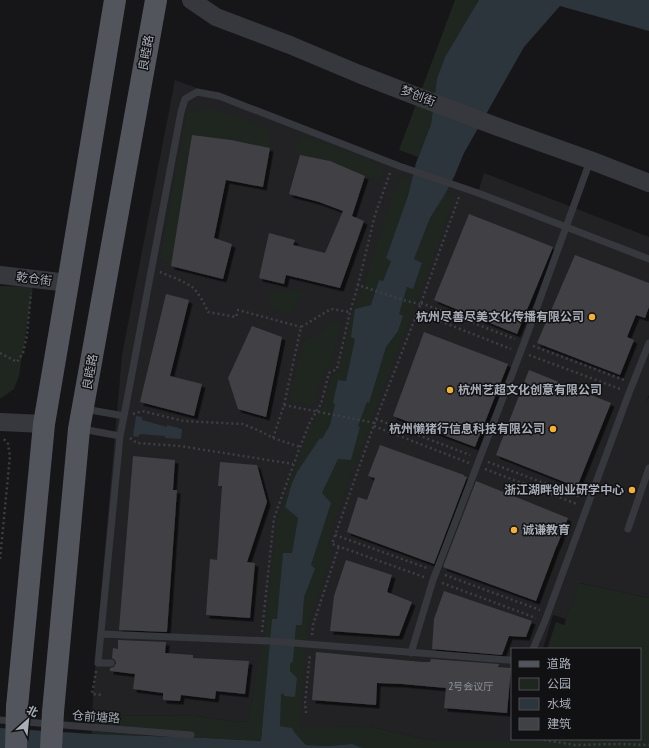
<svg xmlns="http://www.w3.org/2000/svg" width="649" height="748" font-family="'Fira Sans Condensed','Noto Sans SC',sans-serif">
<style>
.built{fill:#222225}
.green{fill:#1e261f}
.water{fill:#2c353c}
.building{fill:#404145;filter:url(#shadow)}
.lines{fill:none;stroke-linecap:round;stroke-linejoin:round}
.path{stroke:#3d3f44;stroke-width:2.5;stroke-dasharray:2 3;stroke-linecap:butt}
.service{stroke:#37383d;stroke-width:7}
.tertiary{stroke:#37383d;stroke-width:18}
.primary{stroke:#53555c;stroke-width:22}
.primary-bridge{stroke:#53555c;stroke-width:22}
.poi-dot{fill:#f2b134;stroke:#111113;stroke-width:1.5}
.labels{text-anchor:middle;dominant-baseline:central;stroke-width:3;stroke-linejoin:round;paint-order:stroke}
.number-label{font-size:10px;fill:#8e929b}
.street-label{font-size:12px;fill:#a8adb8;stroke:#111113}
.poi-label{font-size:12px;font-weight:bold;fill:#a8adb8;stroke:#111113;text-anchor:end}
</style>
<defs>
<filter id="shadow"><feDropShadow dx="3.5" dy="3.5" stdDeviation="0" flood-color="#0009"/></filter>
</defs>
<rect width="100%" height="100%" fill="#161618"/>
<!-- built -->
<path class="built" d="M 175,80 L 478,193 L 484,173 L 649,237 L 649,395 L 645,404 L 649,397 L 649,598 L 580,583 L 566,619 L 553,615 L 543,649 L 512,649 L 513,739 L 512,741 L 435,741 L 366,726 L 292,728 L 263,723 L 229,721 L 196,716 L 92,715 L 97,639 L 122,355 Z"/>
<!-- green -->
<path class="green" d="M 455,0 L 479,0 L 471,13 L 445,57 L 437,78 L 431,124 L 418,157 L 399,150 Z
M 205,107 L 233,115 L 269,130 L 270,148 L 231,140 L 192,135 L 171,266 L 160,258 L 187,114 Z
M 303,135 L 370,160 L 383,169 L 381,182 L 330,161 L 300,155 L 295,151 Z
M 401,176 L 412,180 L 406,201 L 386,258 L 391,260 L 383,281 L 379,280 L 371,306 L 355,339 L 346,381 L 338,380 L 335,403 L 330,425 L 322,439 L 320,438 L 297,472 L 292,483 L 298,518 L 292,553 L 283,553 L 277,620 L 272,620 L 261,741 L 205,738 L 92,734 L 92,715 L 196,716 L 229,721 L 248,722 L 264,636 L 271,575 L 277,520 L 295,465 L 313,421 L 324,405 L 331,376 L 339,371 L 352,312 L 366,280 L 390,202 Z
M 445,194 L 456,196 L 334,522 L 327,547 L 334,551 L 307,626 L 300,727 L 366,726 L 435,741 L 512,741 L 640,739 L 640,649 L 547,649 L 556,622 L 564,625 L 579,583 L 649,598 L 649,748 L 363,748 L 352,744 L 327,746 L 306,745 L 295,733 L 292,728 L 279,726 L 281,694 L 284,694 L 284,696 L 290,671 L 290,664 L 293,661 L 296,625 L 302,625 L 304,597 L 315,569 L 311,566 L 331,503 L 322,494 L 338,459 L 351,460 L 360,427 L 358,427 L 367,402 L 369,402 L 386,347 L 398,331 L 403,316 L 399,314 L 407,287 L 412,289 L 422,263 L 414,259 C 423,237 431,214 445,194 Z
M 0,286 L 33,287 L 19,376 L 14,389 L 0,399 Z
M 292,288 L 303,292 L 288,315 L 267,306 L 272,290 L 288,294 Z
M 330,320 L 341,324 L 331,365 L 325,370 L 313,406 L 289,400 L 303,342 L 326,329 Z"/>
<!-- water -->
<path class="water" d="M 479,0 L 649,0 L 649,31 L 560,6 L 524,47 L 464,153 L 454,177 L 445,194 L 430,218 L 414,259 L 422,263 L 413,289 L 407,287 L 399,314 L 403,316 L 398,331 L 386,347 L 369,403 L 367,402 L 358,426 L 360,427 L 351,460 L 338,459 L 322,493 L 331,503 L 311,565 L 315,569 L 304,597 L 302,625 L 296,625 L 293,661 L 290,664 L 290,671 L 297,678 L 295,697 L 284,696 L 284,694 L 281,694 L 280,726 L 292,728 L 295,733 L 306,745 L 327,746 L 352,744 L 363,748 L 0,748 L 0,728 L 92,734 L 205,738 L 261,741 L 272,619 L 277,619 L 283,553 L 292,553 L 298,518 L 285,507 L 292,483 L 297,472 L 320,438 L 322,439 L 330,425 L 335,404 L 333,403 L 338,380 L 346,381 L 355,339 L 351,337 L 355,309 L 371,305 L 379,280 L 383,281 L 391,261 L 386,258 L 408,196 L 416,163 L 431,124 L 437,78 L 445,57 L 471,13 Z
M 136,416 L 142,417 L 142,420 L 167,427 L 167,425 L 182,429 L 181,439 L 165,438 L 165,436 L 140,434 L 138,437 L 133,436 Z"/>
<!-- building -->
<path class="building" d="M 192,135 L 231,140 L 270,148 L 263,187 L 226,180 L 214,238 L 232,244 L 223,279 L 171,266 Z
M 300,155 L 330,161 L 365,176 L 352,216 L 364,221 L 340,288 L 286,275 L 284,284 L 259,278 L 269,233 L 295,240 L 293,245 L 325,253 L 343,211 L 319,202 L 289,194 Z
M 469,214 L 553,247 L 517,334 L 434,300 Z
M 575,255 L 649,283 L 649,307 L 645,318 L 636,315 L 627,337 L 634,340 L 620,375 L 537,343 Z
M 166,294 L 189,300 L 170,376 L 202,384 L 194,416 L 140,402 Z
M 252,326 L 282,337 L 266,417 L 238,409 L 228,378 Z
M 424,332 L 508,364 L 475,447 L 393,416 Z
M 529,370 L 611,403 L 577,487 L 496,455 Z
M 380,445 L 464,475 L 464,476 L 467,477 L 434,564 L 347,532 L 358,497 L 367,500 L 375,478 L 368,476 Z
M 133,456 L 175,460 L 173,490 L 177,490 L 167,632 L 119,630 Z
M 220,462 L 257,465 L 267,502 L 247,562 L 255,563 L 250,618 L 206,615 L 210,559 L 217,560 L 222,486 L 218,486 Z
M 476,481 L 568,518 L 557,546 L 557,545 L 536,601 L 443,567 Z
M 346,560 L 392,575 L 387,592 L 412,602 L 399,636 L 330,631 L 334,596 Z
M 444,591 L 532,621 L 526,637 L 509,636 L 502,655 L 432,649 L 434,619 Z
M 118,640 L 166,642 L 165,653 L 193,655 L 193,658 L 249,661 L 245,694 L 216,691 L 215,699 L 181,695 L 180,701 L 163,700 L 163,693 L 133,689 L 135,674 L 110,671 L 110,668 L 114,667 L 116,663 L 115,660 L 112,658 L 113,648 L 118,649 Z
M 316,652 L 422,662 L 430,662 L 431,659 L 499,664 L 498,667 L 511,668 L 507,713 L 444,708 L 446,688 L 402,684 L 377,683 L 376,705 L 312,700 Z"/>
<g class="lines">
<!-- path -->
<path class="path" d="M 390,173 L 375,215 L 358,285 L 406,301 L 420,304
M 160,272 C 169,276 184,281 192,287 C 198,291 205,305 208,312 L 236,317 L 238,310 L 301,327
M 421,303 L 515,339
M 417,312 L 511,349
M 533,346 L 624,380
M 0,353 L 17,362 L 23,353 L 27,335 L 31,293
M 529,355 L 620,389
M 284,405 L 375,423
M 133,414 L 142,411 L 184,421 L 243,424 L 262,432 L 273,438 L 300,447
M 376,419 L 470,455
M 374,426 L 469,463
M 130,438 L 137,443 L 180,446 L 293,464
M 273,438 L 284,405 L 301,327 L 331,309 L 350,312
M 488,462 L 581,497
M 485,469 L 577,504
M 335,535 L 427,568
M 0,559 L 10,456 L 8,444 L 3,438
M 445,575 L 540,610
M 424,577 L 332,544 L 376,419 L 421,303 L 459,197
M 442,583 L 536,618
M 262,632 L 274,518 L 300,447 L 310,422 L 321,404 L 329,373 L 337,369 L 350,312 L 358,285
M 312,635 L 313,625 L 339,546
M 96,671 L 92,694 L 103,695
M 306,713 L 305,703 L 310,654
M 539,739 L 575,745 L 618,744 L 649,745"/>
<!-- service -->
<path class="service" d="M 85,409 L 124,416 L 181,112 L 185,99 L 197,92 L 219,96 L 399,166 L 478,193 L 649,259
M 82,429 L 120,436 L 98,663 L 111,663
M 120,436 L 124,416
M 628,529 L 649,468
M 101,634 L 269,641 L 508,660 L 512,660
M 533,649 L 545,621 L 629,393 L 649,343
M 411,653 L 433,580 L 524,343 L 590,161
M 0,720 L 191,735"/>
<!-- tertiary -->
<path class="tertiary" d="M 191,0 L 216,17 L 290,45 L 359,74 L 416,96 L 498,127 L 590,160 L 649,183
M 0,275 L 68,283
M 0,422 L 44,424"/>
<!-- primary -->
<path class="primary" d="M 17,707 L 44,424 L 68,283 L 115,0
M 53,712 L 79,429 L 156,0"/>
<!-- primary-bridge -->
<path class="primary-bridge" d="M 16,748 L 17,707
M 51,748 L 53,712"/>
</g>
<!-- markers -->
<g class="poi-dot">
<circle cx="592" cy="317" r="4"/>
<circle cx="450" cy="390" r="4"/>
<circle cx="553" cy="429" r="4"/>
<circle cx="632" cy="490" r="4"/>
<circle cx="514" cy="530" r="4"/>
</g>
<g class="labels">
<!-- number labels -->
<g class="number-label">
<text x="471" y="687">2号会议厅</text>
</g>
<!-- street labels -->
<g class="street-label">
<text transform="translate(146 53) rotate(-80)">良睦路</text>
<text transform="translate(418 96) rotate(21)">梦创街</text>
<text transform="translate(34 279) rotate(7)">乾仓街</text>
<text transform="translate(90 372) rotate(-80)">良睦路</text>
<text transform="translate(96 717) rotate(4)">仓前塘路</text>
</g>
<!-- poi labels -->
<g class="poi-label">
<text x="584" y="317">杭州尽善尽美文化传播有限公司</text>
<text x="458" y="390" text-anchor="start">杭州艺超文化创意有限公司</text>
<text x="545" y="429">杭州懒猪行信息科技有限公司</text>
<text x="624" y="490">浙江湖畔创业研学中心</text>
<text x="522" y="530" text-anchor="start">诚谦教育</text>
</g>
</g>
<!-- legend -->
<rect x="511" y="648" width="130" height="92" fill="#111113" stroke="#4d4f55"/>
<rect x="519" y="661" width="20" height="6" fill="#53555c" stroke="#4d4f55"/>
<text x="547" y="668" font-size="12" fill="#a8adb8">道路</text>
<rect x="519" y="678" width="20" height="12" fill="#1e261f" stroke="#4d4f55"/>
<text x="547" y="688" font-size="12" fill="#a8adb8">公园</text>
<rect x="519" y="698" width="20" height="12" fill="#2c353c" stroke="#4d4f55"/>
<text x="547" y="708" font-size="12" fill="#a8adb8">水域</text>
<rect x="519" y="718" width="20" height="12" fill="#404145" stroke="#4d4f55"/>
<text x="547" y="728" font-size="12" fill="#a8adb8">建筑</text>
<!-- north arrow -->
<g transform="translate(28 720) rotate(27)" stroke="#111113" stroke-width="3" paint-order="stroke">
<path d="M0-3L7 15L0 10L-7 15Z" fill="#a8adb8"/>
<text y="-6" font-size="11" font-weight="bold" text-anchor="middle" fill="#a8adb8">北</text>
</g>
</svg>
